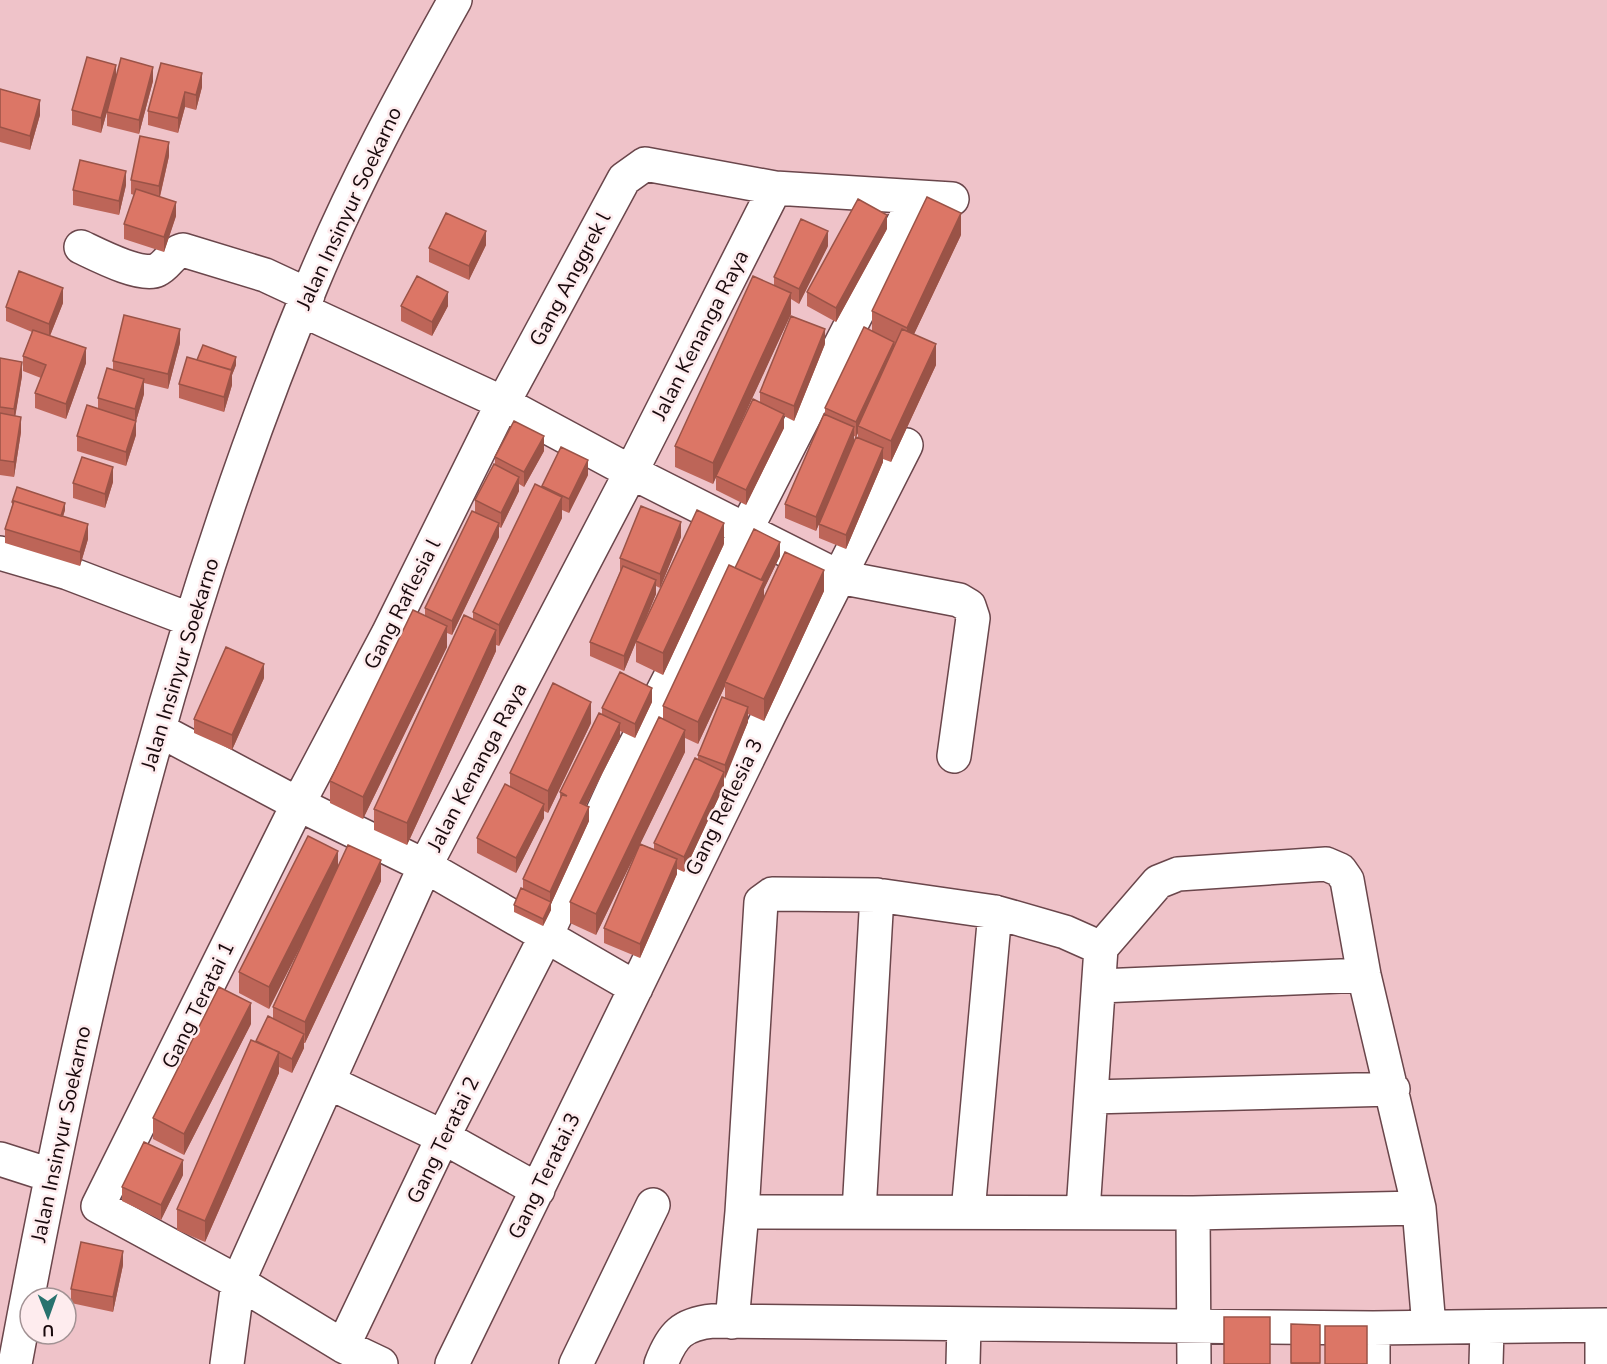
<svg xmlns="http://www.w3.org/2000/svg" width="1607" height="1364" font-family="'Nunito Sans',sans-serif">
<style>
.lines{fill:none;stroke-linecap:round;stroke-linejoin:round}
.minor-casing{stroke:#6a464b;stroke-width:36}
.minor{stroke:#fff;stroke-width:33}
.wall{fill:#bd6558;fill-rule:evenodd}
.shaded-wall{fill:#9a5347}
.building{fill:#dc7666;stroke:#9a5347;stroke-width:1.5}
.labels{text-anchor:middle;dominant-baseline:central;stroke-width:5;stroke-linejoin:round;paint-order:stroke}
.street-label{font-size:21px;fill:#190a0d;stroke:#feecee}
</style>
<rect width="100%" height="100%" fill="#efc3c9"/>
<g class="lines">
<defs>
<path id="minor" d="M 81,247 C 96,254 142,278 157,270 C 168,265 171,253 183,250 L 265,275 L 308,295
M 302,310 L 503,403 L 631,472 L 839,577 L 959,600 L 969,606 L 973,618 L 954,756
M 0,553 L 68,573 L 191,620
M 159,730 L 298,804 L 425,866 L 636,988
M 1100,986 L 1364,975
M 328,1082 L 443,1137 L 538,1190
M 1091,1097 L 1393,1089
M 0,1159 L 50,1175
M 1083,1211 L 1101,948 L 1158,882 L 1178,874 L 1326,864 L 1340,870 L 1347,880 L 1364,975 L 1419,1208 L 1429,1327
M 742,1212 L 1193,1213 L 1419,1208
M 859,1212 L 877,895
M 968,1212 L 995,912
M 1193,1213 L 1194,1364
M 732,1322 L 742,1212 L 761,902 L 772,894 L 877,895 L 995,912 L 1065,932 L 1101,948
M 343,1346 L 443,1137 L 546,936 L 618,779 L 916,198
M 15,1364 C 83,997 168,630 312,284 C 353,185 403,93 455,0
M 227,1364 L 238,1282 L 425,866 L 631,472 L 775,188
M 381,1364 L 343,1346 L 238,1282 L 98,1206 L 298,804 L 388,634 L 496,416 L 624,179 L 645,164 L 775,188 L 952,199
M 452,1364 L 770,713 L 906,445
M 576,1364 L 653,1205
M 661,1364 C 672,1335 682,1324 713,1321 L 1373,1328 L 1607,1325
M 963,1364 L 964,1325
M 1373,1364 L 1373,1328
M 1486,1364 L 1487,1329
M 1602,1364 L 1602,1327"/>
</defs>
<!-- minor casing -->
<use href="#minor" class="minor-casing"/>
<!-- minor -->
<use href="#minor" class="minor"/>
</g>
<!-- wall -->
<path class="wall" d="M 202,73 L 202,87 L 196,110 L 185,107 L 178,133 L 148,125 L 148,111 Z
M 116,78 L 153,81 L 139,134 L 107,126 L 107,112 L 110,101 L 101,133 L 72,125 L 72,110 Z
M 0,89 L 40,115 L 30,150 L 0,142 Z
M 169,156 L 160,197 L 176,216 L 164,252 L 124,239 L 124,224 L 134,195 L 131,194 L 131,180 Z
M 126,185 L 119,215 L 73,205 L 73,190 Z
M 887,229 L 836,322 L 807,306 L 807,292 Z
M 961,235 L 914,334 L 936,365 L 891,462 L 883,459 L 883,462 L 846,549 L 819,538 L 819,524 L 854,443 L 816,531 L 785,518 L 785,504 L 825,415 L 825,408 L 872,331 L 872,311 ZM 858,433 L 858,437 L 854,441 L 854,436 L 856,437 Z
M 486,245 L 469,280 L 429,262 L 429,248 Z
M 828,246 L 799,304 L 791,299 L 791,314 L 728,450 L 760,402 L 760,392 L 825,344 L 794,421 L 784,416 L 784,428 L 746,505 L 716,490 L 716,477 L 713,484 L 675,467 L 675,446 L 774,285 L 774,277 Z
M 63,303 L 50,336 L 86,363 L 66,419 L 35,408 L 35,393 L 41,378 L 23,371 L 23,356 L 32,332 L 6,321 L 6,307 Z
M 401,306 L 448,306 L 432,336 L 401,321 Z
M 180,343 L 168,389 L 144,383 L 144,394 L 136,421 L 136,435 L 126,466 L 77,451 L 77,436 L 98,409 L 98,398 L 113,370 L 113,361 Z
M 0,358 L 22,376 L 15,416 L 21,432 L 14,477 L 0,475 Z
M 197,360 L 236,365 L 232,375 L 232,385 L 224,412 L 179,398 L 179,384 Z
M 544,451 L 524,487 L 519,484 L 519,491 L 501,528 L 499,527 L 499,537 L 452,635 L 447,633 L 447,647 L 363,819 L 330,803 L 330,781 L 425,615 L 425,608 L 475,512 L 475,500 L 495,465 L 495,457 Z
M 588,475 L 569,513 L 562,510 L 562,518 L 499,646 L 496,645 L 496,651 L 407,845 L 374,830 L 374,809 L 473,620 L 473,612 L 542,486 Z
M 113,482 L 105,508 L 73,498 L 73,483 Z
M 12,502 L 65,510 L 63,517 L 88,539 L 80,566 L 5,543 L 5,529 L 12,506 Z
M 681,537 L 660,588 L 656,586 L 656,594 L 641,631 L 724,544 L 663,675 L 636,662 L 636,642 L 624,671 L 590,656 L 590,642 L 620,572 L 620,558 Z
M 780,556 L 764,589 L 764,598 L 824,591 L 764,721 L 748,714 L 748,722 L 724,779 L 724,786 L 684,872 L 677,869 L 677,874 L 640,958 L 604,943 L 604,928 L 640,844 L 596,935 L 570,923 L 570,902 L 663,720 L 663,706 L 735,568 ZM 725,686 L 725,698 L 698,755 L 698,759 L 654,843 L 654,849 L 640,844 L 685,752 L 685,738 L 698,744 Z
M 264,678 L 232,750 L 194,733 L 194,719 Z
M 652,702 L 635,738 L 620,731 L 620,738 L 586,806 L 589,821 L 551,904 L 551,910 L 543,926 L 514,912 L 514,905 L 523,889 L 523,879 L 560,799 L 560,792 L 602,715 L 602,708 Z
M 591,723 L 548,813 L 544,811 L 544,818 L 516,873 L 477,853 L 477,838 L 510,786 L 510,773 Z
M 338,867 L 381,881 L 305,1043 L 304,1043 L 304,1048 L 292,1073 L 279,1067 L 279,1073 L 205,1242 L 177,1230 L 177,1209 L 256,1042 L 273,1018 L 273,1007 L 304,939 L 269,1009 L 239,993 L 239,972 Z
M 251,1024 L 184,1155 L 153,1139 L 153,1118 Z
M 183,1175 L 161,1220 L 122,1201 L 122,1187 Z
M 123,1265 L 113,1312 L 71,1303 L 71,1289 Z
M 1291,1324 L 1320,1325 L 1320,1364 L 1291,1364 Z"/>
<!-- shaded-wall -->
<path class="shaded-wall" d="M 116,65 L 116,80 L 101,133 L 101,118 Z
M 153,67 L 153,81 L 139,134 L 139,120 Z
M 202,73 L 202,87 L 196,110 L 196,95 Z
M 185,92 L 185,107 L 178,133 L 178,118 Z
M 40,100 L 40,115 L 30,150 L 30,136 Z
M 169,142 L 169,156 L 159,200 L 159,186 Z
M 126,171 L 126,185 L 119,215 L 119,201 Z
M 176,202 L 176,216 L 164,252 L 164,237 Z
M 961,213 L 961,235 L 907,349 L 907,328 Z
M 887,215 L 887,229 L 836,322 L 836,308 Z
M 486,231 L 486,245 L 469,280 L 469,266 Z
M 828,231 L 828,246 L 799,304 L 799,289 Z
M 63,288 L 63,303 L 49,338 L 49,324 Z
M 448,292 L 448,306 L 432,336 L 432,322 Z
M 791,293 L 791,314 L 713,484 L 713,463 Z
M 180,329 L 180,343 L 168,389 L 168,374 Z
M 825,329 L 825,344 L 794,421 L 794,406 Z
M 894,342 L 894,356 L 858,426 L 858,433 L 856,437 L 856,422 Z
M 936,344 L 936,365 L 891,462 L 891,441 Z
M 86,348 L 86,363 L 66,419 L 66,404 Z
M 236,357 L 236,365 L 232,375 L 232,385 L 224,412 L 224,397 L 229,375 Z
M 22,362 L 22,376 L 14,424 L 14,409 Z
M 144,379 L 144,394 L 136,421 L 136,435 L 126,466 L 126,452 L 135,423 L 135,409 Z
M 784,414 L 784,428 L 746,505 L 746,490 Z
M 21,417 L 21,432 L 14,477 L 14,462 Z
M 854,427 L 854,441 L 816,531 L 816,517 Z
M 544,436 L 544,451 L 524,487 L 524,472 Z
M 883,448 L 883,462 L 846,549 L 846,535 Z
M 588,460 L 588,475 L 569,513 L 569,499 Z
M 113,467 L 113,482 L 105,508 L 105,494 Z
M 519,477 L 519,491 L 501,528 L 501,513 Z
M 562,497 L 562,518 L 499,646 L 499,625 Z
M 65,503 L 65,510 L 60,525 L 60,518 Z
M 681,522 L 681,537 L 660,588 L 660,574 Z
M 499,523 L 499,537 L 452,635 L 452,621 Z
M 724,523 L 724,544 L 663,675 L 663,653 Z
M 88,524 L 88,539 L 80,566 L 80,552 Z
M 780,542 L 780,556 L 764,589 L 764,602 L 725,682 L 725,686 L 698,744 L 698,722 L 761,581 Z
M 824,570 L 824,591 L 764,721 L 764,699 Z
M 656,580 L 656,594 L 624,671 L 624,656 Z
M 447,626 L 447,647 L 363,819 L 363,797 Z
M 496,630 L 496,651 L 407,845 L 407,823 Z
M 264,664 L 264,678 L 232,750 L 232,735 Z
M 652,688 L 652,702 L 635,738 L 635,724 Z
M 591,702 L 591,723 L 548,813 L 548,791 Z
M 748,707 L 748,722 L 725,779 L 725,765 Z
M 620,723 L 620,738 L 580,817 L 580,803 Z
M 685,730 L 685,752 L 596,935 L 596,914 Z
M 724,772 L 724,786 L 684,872 L 684,857 Z
M 544,804 L 544,818 L 516,873 L 516,858 Z
M 589,807 L 589,821 L 551,904 L 551,910 L 543,926 L 543,919 L 550,905 L 550,892 Z
M 338,851 L 338,872 L 269,1009 L 269,987 Z
M 677,859 L 677,874 L 640,958 L 640,944 Z
M 381,860 L 381,881 L 305,1043 L 305,1022 Z
M 251,1003 L 251,1024 L 184,1155 L 184,1134 Z
M 304,1034 L 304,1048 L 292,1073 L 292,1059 Z
M 279,1052 L 279,1073 L 205,1242 L 205,1221 Z
M 183,1160 L 183,1175 L 161,1220 L 161,1205 Z
M 123,1251 L 123,1265 L 113,1312 L 113,1297 Z"/>
<!-- building -->
<path class="building" d="M 87,57 L 116,65 L 101,118 L 72,110 Z
M 121,58 L 153,67 L 139,120 L 107,112 Z
M 161,63 L 202,73 L 196,95 L 185,92 L 178,118 L 148,111 Z
M 0,89 L 40,100 L 30,136 L 0,127 Z
M 140,136 L 169,142 L 159,186 L 131,180 Z
M 80,160 L 126,171 L 119,201 L 73,190 Z
M 136,189 L 176,202 L 164,237 L 124,224 Z
M 927,197 L 961,213 L 907,328 L 872,311 Z
M 858,199 L 887,215 L 836,308 L 807,292 Z
M 446,213 L 486,231 L 469,266 L 429,248 Z
M 801,219 L 828,231 L 799,289 L 774,277 Z
M 19,271 L 63,288 L 49,324 L 6,307 Z
M 417,276 L 448,292 L 432,322 L 401,306 Z
M 753,276 L 791,293 L 713,463 L 675,446 Z
M 124,315 L 180,329 L 168,374 L 113,361 Z
M 791,316 L 825,329 L 794,406 L 760,392 Z
M 864,327 L 894,342 L 856,422 L 825,408 Z
M 902,329 L 936,344 L 891,441 L 858,426 Z
M 33,330 L 86,348 L 66,404 L 35,393 L 46,365 L 23,356 Z
M 203,345 L 236,357 L 231,370 L 197,360 Z
M 187,357 L 232,370 L 224,397 L 179,384 Z
M 0,358 L 22,362 L 14,409 L 0,407 Z
M 107,368 L 144,379 L 135,409 L 98,398 Z
M 753,399 L 784,414 L 746,490 L 716,476 Z
M 87,405 L 136,421 L 126,452 L 77,436 Z
M 0,413 L 21,417 L 14,462 L 0,460 Z
M 824,414 L 854,427 L 816,517 L 785,504 Z
M 514,421 L 544,436 L 524,472 L 495,457 Z
M 856,437 L 883,448 L 846,535 L 819,524 Z
M 561,447 L 588,460 L 569,499 L 542,486 Z
M 82,457 L 113,467 L 105,494 L 73,483 Z
M 494,464 L 519,477 L 501,513 L 475,500 Z
M 535,484 L 562,497 L 499,625 L 473,612 Z
M 17,487 L 65,503 L 61,516 L 14,501 L 13,503 L 12,502 Z
M 14,501 L 88,524 L 80,552 L 5,529 Z
M 641,506 L 681,522 L 660,574 L 620,558 Z
M 697,510 L 724,523 L 663,653 L 636,641 Z
M 472,511 L 499,523 L 452,621 L 425,608 Z
M 754,529 L 780,542 L 761,580 L 735,568 Z
M 785,552 L 824,570 L 764,699 L 725,682 Z
M 729,565 L 764,581 L 698,722 L 663,706 Z
M 623,566 L 656,580 L 624,656 L 590,642 Z
M 413,610 L 447,626 L 363,797 L 330,781 Z
M 464,615 L 496,630 L 407,823 L 374,809 Z
M 226,647 L 264,664 L 232,735 L 194,719 Z
M 620,672 L 652,688 L 635,724 L 602,708 Z
M 553,683 L 591,702 L 548,791 L 510,773 Z
M 722,697 L 748,707 L 725,765 L 698,755 Z
M 599,713 L 620,723 L 580,803 L 589,807 L 550,892 L 523,879 L 562,795 L 567,796 L 560,792 Z
M 659,717 L 685,730 L 596,914 L 570,902 Z
M 695,758 L 724,772 L 684,857 L 654,843 Z
M 505,784 L 544,804 L 516,858 L 477,838 Z
M 308,836 L 338,851 L 269,987 L 239,972 Z
M 640,844 L 677,859 L 640,944 L 604,928 Z
M 348,845 L 381,860 L 305,1022 L 273,1007 Z
M 521,888 L 551,902 L 543,919 L 514,905 Z
M 219,987 L 251,1003 L 184,1134 L 153,1118 Z
M 268,1016 L 304,1034 L 292,1059 L 256,1041 Z
M 251,1040 L 279,1052 L 205,1221 L 177,1209 Z
M 144,1142 L 183,1160 L 161,1205 L 122,1187 Z
M 81,1242 L 123,1251 L 113,1297 L 71,1289 Z
M 1224,1317 L 1270,1317 L 1270,1364 L 1224,1364 Z
M 1291,1324 L 1320,1325 L 1320,1363 L 1291,1363 Z
M 1325,1326 L 1367,1326 L 1367,1364 L 1325,1364 Z"/>
<g class="labels">
<!-- street labels -->
<g class="street-label">
<text transform="translate(349 208) rotate(-65)">Jalan Insinyur Soekarno</text>
<text transform="translate(570 279) rotate(-62)">Gang Anggrek l</text>
<text transform="translate(700 335) rotate(-63)">Jalan Kenanga Raya</text>
<text transform="translate(402 604) rotate(-63)">Gang Raflesia l</text>
<text transform="translate(180 664) rotate(-73)">Jalan Insinyur Soekarno</text>
<text transform="translate(477 767) rotate(-62)">Jalan Kenanga Raya</text>
<text transform="translate(724 807) rotate(-64)">Gang Reflesia 3</text>
<text transform="translate(198 1005) rotate(-64)">Gang Teratai 1</text>
<text transform="translate(61 1134) rotate(-78)">Jalan Insinyur Soekarno</text>
<text transform="translate(443 1140) rotate(-64)">Gang Teratai 2</text>
<text transform="translate(544 1176) rotate(-64)">Gang Teratai.3</text>
</g>
</g>
<!-- north arrow -->
<g transform="translate(48 1316) rotate(179)"><circle r="28" fill="#feecee" stroke="#a29294" stroke-width="1.5"/>
<path d="M0-4.5L10 22L0 15L-10 22Z" fill="#28726e"/>
<text y="-9" font-size="16" font-weight="bold" text-anchor="middle" fill="#190a0d">U</text>
</g>
</svg>
